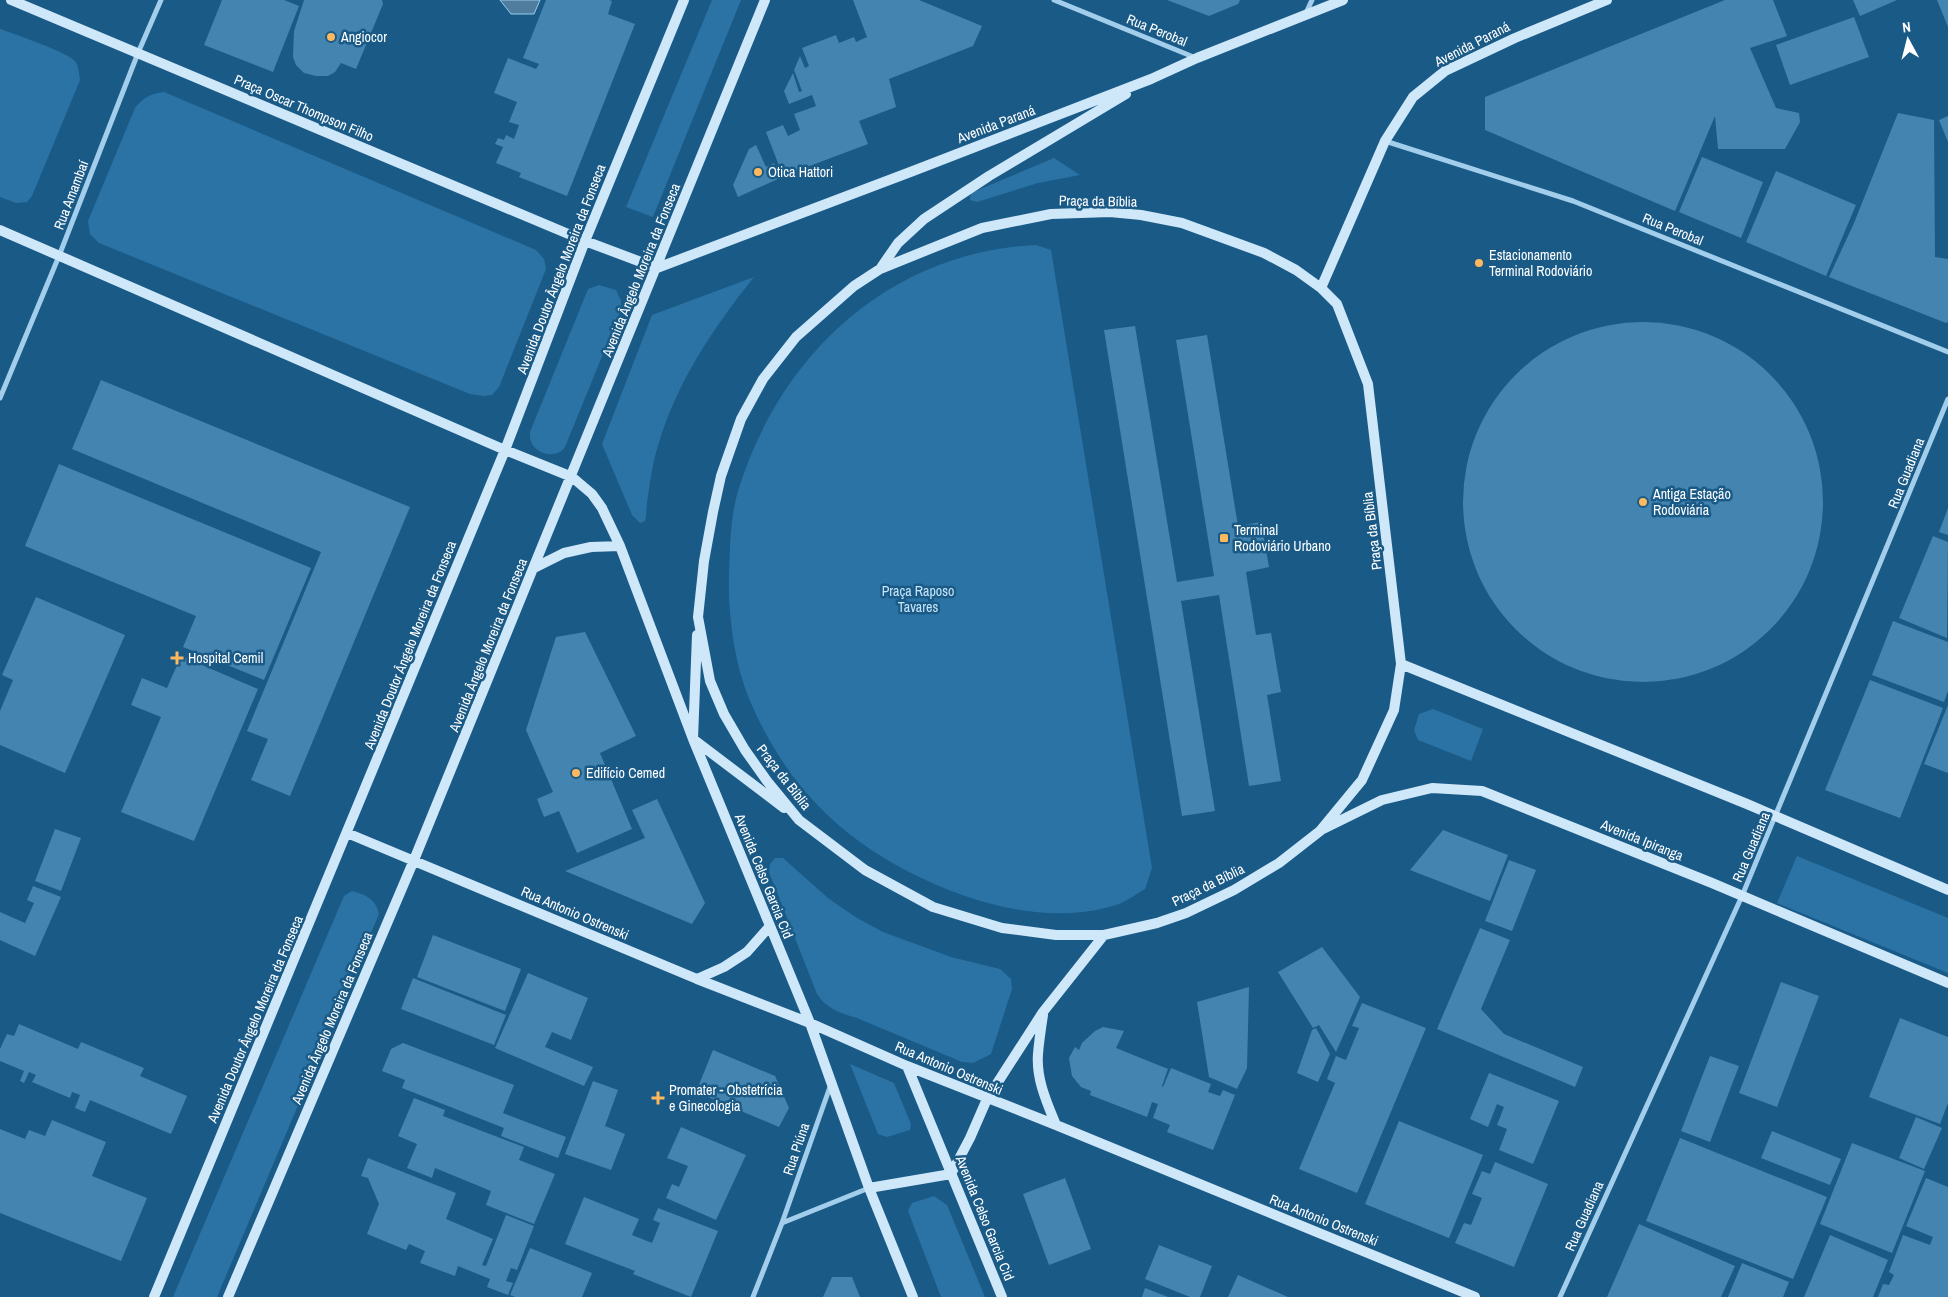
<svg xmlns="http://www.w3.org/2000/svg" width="1948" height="1297" font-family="'Archivo Narrow',sans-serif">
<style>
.green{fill:#2a73a4}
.water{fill:#507d9e;stroke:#95cbee}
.building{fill:#4384b0}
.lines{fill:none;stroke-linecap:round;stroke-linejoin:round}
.street{stroke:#a2ceec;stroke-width:5}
.secondary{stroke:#cee7f9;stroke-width:10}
.poi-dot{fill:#feb95e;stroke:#1a5a87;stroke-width:2}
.labels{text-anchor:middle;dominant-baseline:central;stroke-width:5;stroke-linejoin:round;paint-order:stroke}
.street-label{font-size:14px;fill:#fff;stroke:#1a5a87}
.poi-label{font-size:14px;fill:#fff;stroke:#1a5a87;text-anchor:start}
.park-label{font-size:14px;fill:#c7e5f9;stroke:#1a5a87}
</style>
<rect width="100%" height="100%" fill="#1a5a87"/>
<!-- green -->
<path class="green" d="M 712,0 L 741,0 L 653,217 L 626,207 Z
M 0,29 C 14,34 67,52 75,61 C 79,67 79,73 80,80 L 32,196 L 27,202 L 16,203 L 0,197 Z
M 164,92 L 536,250 L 544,259 L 546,269 L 499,387 L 492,395 L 483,396 L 470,394 L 99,243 L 90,234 L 88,221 L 135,108 C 143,97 151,94 164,92 Z
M 1054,158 L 1080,175 L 1038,183 L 977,202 L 970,200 L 971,193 Z
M 1036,245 L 1051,250 L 1152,868 L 1145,889 C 1136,894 1126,902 1116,905 C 1066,921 1011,912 962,895 C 862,858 793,801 750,701 C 734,663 728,616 729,575 C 730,548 730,518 738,491 C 780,354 890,252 1036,245 Z
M 754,277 C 714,327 676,383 658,446 C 652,464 650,484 647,503 C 646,509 647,515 645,521 L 640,523 L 632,515 L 602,444 L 652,315 Z
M 599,285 L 616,290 L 621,301 L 621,310 L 565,447 C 555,462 527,452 530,432 L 588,289 Z
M 1433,709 L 1483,729 L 1471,761 L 1418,740 L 1414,730 L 1419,714 Z
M 1797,856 L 1948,918 L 1948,973 L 1777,903 Z
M 775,858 L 783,858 L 828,898 L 857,918 L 883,932 L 951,957 L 1000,969 L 1011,979 L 1012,989 L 991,1054 L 973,1063 L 962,1062 L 857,1018 C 840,1013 827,1009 817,994 L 769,872 L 770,864 Z
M 352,891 C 366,895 376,899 379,914 L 217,1297 L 173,1297 L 344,896 Z
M 850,1064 L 894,1083 L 911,1124 L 910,1130 L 887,1137 L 878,1134 Z
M 934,1196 L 947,1205 L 985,1297 L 941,1297 L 908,1211 L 912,1203 Z"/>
<!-- water -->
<path class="water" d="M 500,0 L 540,0 L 534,14 L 511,14 Z"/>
<!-- building -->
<path class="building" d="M 222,0 L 284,0 L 299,6 L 273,72 L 204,45 Z
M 304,0 L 382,0 L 383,4 L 356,69 L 341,63 L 335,72 L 328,76 L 316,76 L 304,73 L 296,65 L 293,57 L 294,31 Z
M 546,0 L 609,0 L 612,1 L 608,14 L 635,24 L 567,196 L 519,177 L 521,173 L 496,163 L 503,147 L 495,144 L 498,138 L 504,140 L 506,135 L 514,139 L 519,125 L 509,122 L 517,102 L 494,93 L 508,58 L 536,69 L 539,64 L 523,58 Z
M 853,0 L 919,0 L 982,26 L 973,46 L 889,79 L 896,107 L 859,121 L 868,144 L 783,176 L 766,132 L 783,125 L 788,136 L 800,130 L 794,114 L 816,106 L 812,95 L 789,104 L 784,91 L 793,73 L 799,92 L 802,91 L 794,70 L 800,56 L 805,68 L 809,66 L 802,48 L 836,35 L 839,43 L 854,37 L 856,42 L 867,37 Z
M 1167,0 L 1240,0 L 1238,4 L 1209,16 Z
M 1725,0 L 1773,0 L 1787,36 L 1750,48 L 1776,108 L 1799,113 L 1800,122 L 1785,149 L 1718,149 L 1715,116 L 1675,211 L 1485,130 L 1485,97 Z
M 1853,0 L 1897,0 L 1860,16 Z
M 1937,0 L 1948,0 L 1948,27 Z
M 1854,17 L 1869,57 L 1790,85 L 1776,45 Z
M 1898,113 L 1934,120 L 1935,257 L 1948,259 L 1948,322 L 1946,323 L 1829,277 L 1854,223 Z
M 1948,116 L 1948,142 L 1939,120 Z
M 756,145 L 766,167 L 774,163 L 780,178 L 738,197 L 733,185 L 749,149 Z
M 1702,157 L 1763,182 L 1741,238 L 1679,212 Z
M 1776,171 L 1856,205 L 1826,276 L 1746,242 Z
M1463 502a180 180 0 1 1 360 0a180 180 0 1 1-360 0Z
M 1135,326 L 1177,582 L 1214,576 L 1176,340 L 1207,335 L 1238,526 L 1261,522 L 1269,567 L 1246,572 L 1256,635 L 1271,633 L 1281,692 L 1267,695 L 1281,781 L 1249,786 L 1219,595 L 1181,601 L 1215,811 L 1182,816 L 1104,330 Z
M 101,380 L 410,507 L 290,796 L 251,780 L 268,739 L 247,731 L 321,552 L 72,449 Z
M 59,464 L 311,568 L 264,680 L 183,647 L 196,616 L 25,546 Z
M 1948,508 L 1948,535 L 1939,532 Z
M 1933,536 L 1948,542 L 1947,638 L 1899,618 Z
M 36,597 L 125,635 L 65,773 L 0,745 L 0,711 L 13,680 L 2,675 Z
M 1893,621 L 1948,642 L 1948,691 L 1944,702 L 1872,675 Z
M 585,632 L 636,736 L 600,753 L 632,829 L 577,853 L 559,811 L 544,817 L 537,799 L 553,792 L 526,730 L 556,637 Z
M 181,656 L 258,689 L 194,841 L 121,812 L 161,717 L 131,705 L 142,678 L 167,688 Z
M 1870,680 L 1943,708 L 1900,818 L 1825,790 Z
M 1948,705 L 1948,773 L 1924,764 Z
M 657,799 L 705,903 L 692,924 L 565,871 L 645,838 L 632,810 Z
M 55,829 L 81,838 L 61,891 L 35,881 Z
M 1443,830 L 1508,855 L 1490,901 L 1410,870 Z
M 1509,860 L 1536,870 L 1512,931 L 1485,921 Z
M 33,886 L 61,897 L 35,956 L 0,940 L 0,912 L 25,923 L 34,903 L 27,900 Z
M 1480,928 L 1510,940 L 1481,1009 L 1504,1034 L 1583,1067 L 1575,1087 L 1437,1029 Z
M 433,935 L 521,969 L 505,1011 L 417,977 Z
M 1322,947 L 1360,997 L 1336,1052 L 1319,1025 L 1313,1028 L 1278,972 Z
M 528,973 L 588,998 L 571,1040 L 552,1032 L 545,1047 L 593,1067 L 584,1086 L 495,1048 Z
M 413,978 L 506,1015 L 494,1045 L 401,1009 Z
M 1781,982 L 1819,996 L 1777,1107 L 1739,1093 Z
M 1249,987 L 1247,1068 L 1237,1089 L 1209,1077 L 1197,1002 Z
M 1362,1003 L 1426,1028 L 1357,1193 L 1299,1169 L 1335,1083 L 1327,1079 L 1336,1056 L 1346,1060 L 1359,1028 L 1352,1026 Z
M 1900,1018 L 1948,1037 L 1948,1103 L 1940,1124 L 1869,1097 Z
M 19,1024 L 78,1049 L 81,1042 L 144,1068 L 140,1076 L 187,1096 L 171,1134 L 90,1100 L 85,1112 L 75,1108 L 80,1095 L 72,1092 L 70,1098 L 32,1082 L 36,1075 L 29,1072 L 24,1083 L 20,1081 L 24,1071 L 0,1061 L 0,1049 L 7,1034 L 14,1036 Z
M 1103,1027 L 1124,1031 L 1116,1048 L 1168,1069 L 1162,1086 L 1163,1087 L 1171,1068 L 1211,1084 L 1208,1092 L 1220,1096 L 1223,1090 L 1235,1095 L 1213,1150 L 1167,1132 L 1170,1125 L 1153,1118 L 1158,1104 L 1152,1102 L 1147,1117 L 1090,1095 L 1091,1091 L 1081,1087 L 1072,1076 L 1069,1058 L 1075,1047 L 1079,1050 L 1082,1043 L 1095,1031 Z
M 1316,1028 L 1330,1054 L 1318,1082 L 1297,1073 L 1312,1030 Z
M 403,1043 L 514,1085 L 503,1113 L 566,1137 L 558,1158 L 501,1136 L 504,1128 L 402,1088 L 405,1080 L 382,1071 L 391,1049 Z
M 713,1050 L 775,1076 L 789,1108 L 779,1127 L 696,1092 Z
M 1710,1056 L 1739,1066 L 1710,1142 L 1681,1131 Z
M 1489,1073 L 1559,1101 L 1533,1164 L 1499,1150 L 1507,1129 L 1497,1125 L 1504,1107 L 1497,1104 L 1488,1127 L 1470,1119 Z
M 593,1081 L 618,1090 L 605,1126 L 625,1134 L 611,1170 L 565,1154 Z
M 414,1098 L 445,1110 L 443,1116 L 524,1147 L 519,1160 L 555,1174 L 534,1224 L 486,1205 L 491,1191 L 435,1168 L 432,1178 L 407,1168 L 417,1144 L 398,1136 Z
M 1916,1117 L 1942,1128 L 1924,1169 L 1899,1158 Z
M 52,1120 L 106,1142 L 92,1176 L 147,1198 L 121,1261 L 0,1213 L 0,1129 L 25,1139 L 29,1130 L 45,1136 Z
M 1399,1121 L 1483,1155 L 1449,1238 L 1365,1204 Z
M 681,1127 L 746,1155 L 716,1220 L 666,1198 L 672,1184 L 679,1187 L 688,1166 L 667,1158 Z
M 1772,1131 L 1841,1159 L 1830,1185 L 1761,1158 Z
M 1680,1138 L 1827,1197 L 1793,1279 L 1646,1221 Z
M 1852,1143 L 1925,1171 L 1892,1253 L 1820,1224 Z
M 368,1158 L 456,1193 L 446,1219 L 493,1239 L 482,1265 L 486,1266 L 506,1215 L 534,1226 L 517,1270 L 511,1268 L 506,1281 L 513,1283 L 508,1295 L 487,1287 L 490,1279 L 458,1266 L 455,1276 L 420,1263 L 425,1251 L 409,1244 L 406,1250 L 367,1234 L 379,1204 L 368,1178 L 361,1176 Z
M 1495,1162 L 1548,1184 L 1514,1267 L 1455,1243 L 1464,1223 L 1471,1225 L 1482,1198 L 1472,1194 L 1482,1171 L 1490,1174 Z
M 1065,1178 L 1091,1249 L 1049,1265 L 1023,1194 Z
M 1926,1178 L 1948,1187 L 1948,1297 L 1878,1297 L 1883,1284 L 1889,1285 L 1894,1275 L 1889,1272 L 1903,1235 L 1930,1245 L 1933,1237 L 1906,1226 Z
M 584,1197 L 639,1219 L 632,1235 L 652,1243 L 660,1223 L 653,1220 L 658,1208 L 718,1231 L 691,1297 L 633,1274 L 635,1271 L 565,1244 Z
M 1639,1224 L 1735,1266 L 1721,1297 L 1607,1297 Z
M 1830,1235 L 1888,1260 L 1873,1297 L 1804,1297 Z
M 1159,1245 L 1212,1266 L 1200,1297 L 1190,1297 L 1145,1279 Z
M 530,1248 L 592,1273 L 582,1297 L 515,1297 L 510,1295 Z
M 1742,1263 L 1789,1282 L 1783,1297 L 1728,1297 Z
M 1238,1275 L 1288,1297 L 1228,1297 Z
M 832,1277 L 852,1277 L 860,1297 L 823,1297 Z
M 1145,1288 L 1168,1297 L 1142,1297 Z"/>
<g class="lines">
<!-- street -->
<path class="street" d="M 1054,0 L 1196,58
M 1306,13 L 1312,0
M 1385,141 L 1573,201 L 1948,352
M 0,398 L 59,256 L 138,53 L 161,0
M 782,1223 L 869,1188
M 753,1297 L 782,1223 L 831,1084
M 1560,1297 L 1742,896 L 1948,399"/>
<!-- secondary -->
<path class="secondary" d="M 11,0 L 585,241 L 657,268 L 913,171 L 1151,79 L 1197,58 L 1343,0
M 1110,212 L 1141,215 L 1182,223 L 1264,253 L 1296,270 L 1321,288 L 1337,304 L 1368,384 L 1401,664 L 1394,710 L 1362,780 L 1320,831 L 1279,863 L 1234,890 L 1186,913 L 1157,923 L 1104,935 L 1056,935 L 1002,928 L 933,907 L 865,870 L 799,820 L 767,781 L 745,750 L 724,714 L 710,681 L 698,617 L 704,561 L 713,512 L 721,476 L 741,419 L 763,379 L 796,337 L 854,286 L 880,269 L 982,228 L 1051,214 Z
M 0,230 L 505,450 L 572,477 L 592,494 L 602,508 L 620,546 L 693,739 L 810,1023 L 869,1188 L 913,1297
M 880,269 L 898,243 L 924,219 L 989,176 L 1126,94
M 1321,288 L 1385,141 L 1413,97 L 1445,71 L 1515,38 L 1607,0
M 534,568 L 564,553 L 591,547 L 620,546
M 697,635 L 693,739 L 784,808
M 1401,664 L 1747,804 L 1948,890
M 1323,829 L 1382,800 L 1432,788 L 1482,791 L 1712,883 L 1948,983
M 347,833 L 697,979 L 810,1023 L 907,1066 L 1056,1125 L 1475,1297
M 697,979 L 724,967 L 747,952 L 770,926
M 1043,1015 C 1041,1028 1039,1041 1038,1054 C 1036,1079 1047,1103 1056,1125
M 907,1066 L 1002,1297
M 869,1188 L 951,1174 L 970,1138 L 987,1099 L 1043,1012 L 1104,935
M 154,1297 L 505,450 L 585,241 L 684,0
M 228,1297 L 414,860 L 765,0"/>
</g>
<!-- markers -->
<g class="poi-dot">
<circle cx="331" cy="37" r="5"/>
<circle cx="758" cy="172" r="5"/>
<circle cx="1479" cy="263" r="5"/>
<circle cx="1643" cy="502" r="5"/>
<rect x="1219" y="533" width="10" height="10" rx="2.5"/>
<path d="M174.5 650.5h5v5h5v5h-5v5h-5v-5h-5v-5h5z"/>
<circle cx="576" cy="773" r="5"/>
<path d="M655.5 1090.5h5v5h5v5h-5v5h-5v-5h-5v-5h5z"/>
</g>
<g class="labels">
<!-- street labels -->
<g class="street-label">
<text transform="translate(1157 30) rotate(22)">Rua Perobal</text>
<text transform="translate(1472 44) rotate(-27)">Avenida Paraná</text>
<text transform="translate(304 108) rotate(23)">Praça Oscar Thompson Filho</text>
<text transform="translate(996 124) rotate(-21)">Avenida Paraná</text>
<text transform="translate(71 195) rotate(-69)">Rua Amambaí</text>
<text transform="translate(1098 201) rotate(1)">Praça da Bíblia</text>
<text transform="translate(1673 229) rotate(22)">Rua Perobal</text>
<text transform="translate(561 269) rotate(-69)">Avenida Doutor Ângelo Moreira da Fonseca</text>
<text transform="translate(641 270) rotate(-68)">Avenida Ângelo Moreira da Fonseca</text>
<text transform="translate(1906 473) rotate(-68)">Rua Guadiana</text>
<text transform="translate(1372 531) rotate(-97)">Praça da Bíblia</text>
<text transform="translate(410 645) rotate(-68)">Avenida Doutor Ângelo Moreira da Fonseca</text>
<text transform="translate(488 645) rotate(-68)">Avenida Ângelo Moreira da Fonseca</text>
<text transform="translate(784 777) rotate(52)">Praça da Bíblia</text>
<text transform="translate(1642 840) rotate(22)">Avenida Ipiranga</text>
<text transform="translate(1751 847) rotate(-67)">Rua Guadiana</text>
<text transform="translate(764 876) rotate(68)">Avenida Celso Garcia Cid</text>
<text transform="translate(1208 885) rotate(-26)">Praça da Bíblia</text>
<text transform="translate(575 913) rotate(23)">Rua Antonio Ostrenski</text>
<text transform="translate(332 1018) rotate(-67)">Avenida Ângelo Moreira da Fonseca</text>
<text transform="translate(255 1019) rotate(-67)">Avenida Doutor Ângelo Moreira da Fonseca</text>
<text transform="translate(949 1068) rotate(23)">Rua Antonio Ostrenski</text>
<text transform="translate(796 1149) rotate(-71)">Rua Piúna</text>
<text transform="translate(1584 1216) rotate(-66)">Rua Guadiana</text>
<text transform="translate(985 1218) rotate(68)">Avenida Celso Garcia Cid</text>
<text transform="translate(1324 1220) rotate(22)">Rua Antonio Ostrenski</text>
</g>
<!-- poi labels -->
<g class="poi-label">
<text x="341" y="37">Angiocor</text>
<text x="768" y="172">Otica Hattori</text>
<text x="1489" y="255">Estacionamento<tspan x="1489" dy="16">Terminal Rodoviário</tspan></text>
<text x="1653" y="494">Antiga Estação<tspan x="1653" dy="16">Rodoviária</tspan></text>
<text x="1234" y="530">Terminal<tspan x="1234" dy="16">Rodoviário Urbano</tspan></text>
<text x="188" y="658">Hospital Cemil</text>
<text x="586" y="773">Edifício Cemed</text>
<text x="669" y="1090">Promater - Obstetrícia<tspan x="669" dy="16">e Ginecologia</tspan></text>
</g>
<!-- park labels -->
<g class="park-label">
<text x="918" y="591">Praça Raposo<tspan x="918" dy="16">Tavares</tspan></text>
</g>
</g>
<!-- north arrow -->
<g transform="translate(1908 40) rotate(353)" stroke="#1a5a87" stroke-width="4" paint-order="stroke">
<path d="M0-4L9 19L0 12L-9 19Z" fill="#ffffff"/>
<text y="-8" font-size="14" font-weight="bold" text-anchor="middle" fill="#ffffff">N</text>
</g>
</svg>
